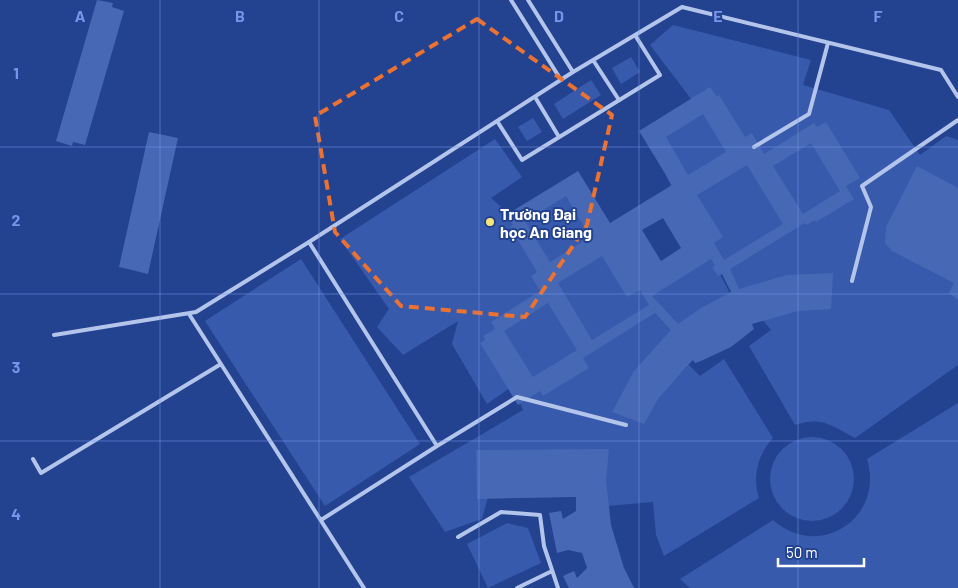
<svg xmlns="http://www.w3.org/2000/svg" width="958" height="588" font-family="Barlow,sans-serif">
<style>
.green{fill:#375aad}
.building{fill:#4768b5;fill-rule:evenodd}
.lines{fill:none;stroke-linecap:round;stroke-linejoin:round}
.service{stroke:#b4c5ec;stroke-width:4}
.marked{fill:none;stroke:#eb7230;stroke-width:4;stroke-dasharray:10 6;stroke-linejoin:round}
.grid{fill:none;stroke:#7795e8;stroke-width:1;stroke-opacity:0.55}
.poi-dot{fill:#f8e676;stroke:#234290;stroke-width:2}
.labels{text-anchor:middle;dominant-baseline:central;stroke-width:4;stroke-linejoin:round;paint-order:stroke}
.poi-label{font-size:16px;font-weight:bold;fill:#fff;stroke:#234290;text-anchor:start}
.grid-label{font-size:16px;text-anchor:middle;font-weight:bold;fill:#7795e8;stroke:#234290;stroke-width:4;stroke-linejoin:round;paint-order:stroke}
</style>
<rect width="100%" height="100%" fill="#234290"/>
<!-- green -->
<path class="green" d="M 673,25 L 811,60 L 803,85 L 889,110 L 920,155 L 946,136 L 958,140 L 958,365 L 855,438 C 832,426 823,416 795,425 L 749,346 L 771,330 L 713,261 L 734,301 L 672,348 L 700,376 L 724,359 L 773,438 C 758,454 752,476 759,498 L 664,556 L 656,535 L 653,502 L 595,507 L 581,478 L 489,493 L 482,519 L 445,532 L 409,477 L 523,410 L 513,386 L 487,404 L 452,344 L 458,321 L 403,355 L 377,327 L 389,309 L 340,239 L 495,139 L 522,177 L 491,198 L 513,217 L 567,181 L 651,275 L 711,259 L 701,247 L 648,139 L 698,108 L 650,45 Z
M 631,57 L 640,72 L 621,84 L 612,68 Z
M 591,80 L 601,95 L 563,119 L 554,104 Z
M 533,118 L 542,132 L 527,141 L 518,127 Z
M 301,259 L 420,444 L 325,506 L 205,321 Z
M 958,403 L 958,588 L 690,588 L 680,579 L 773,520 C 819,561 885,518 867,459 Z
M770 479a42 42 0 1 1 84 0a42 42 0 1 1-84 0Z
M 507,523 L 528,528 L 541,563 L 488,588 L 467,544 Z"/>
<!-- building -->
<path class="building" d="M 97,0 L 113,3 L 112,7 L 124,11 L 85,145 L 73,142 L 72,146 L 56,141 Z
M 710,87 L 717,97 L 719,95 L 745,137 L 752,133 L 764,154 L 814,123 L 817,127 L 826,122 L 860,178 L 846,186 L 854,199 L 816,222 L 815,220 L 806,225 L 805,223 L 730,269 L 739,289 L 787,275 L 833,273 L 831,309 L 798,311 L 752,324 L 754,329 L 731,347 L 701,361 L 695,363 L 693,360 L 686,367 L 658,399 L 644,424 L 612,412 L 634,371 L 671,330 L 655,313 L 583,358 L 589,368 L 543,396 L 540,391 L 518,405 L 480,343 L 485,340 L 483,336 L 495,329 L 491,322 L 540,291 L 531,276 L 537,272 L 510,227 L 513,225 L 506,215 L 578,171 L 610,223 L 672,185 L 639,131 ZM 703,114 L 726,152 L 688,175 L 666,137 ZM 811,143 L 840,191 L 803,214 L 773,166 ZM 747,165 L 783,224 L 724,260 L 714,243 L 723,237 L 697,195 ZM 566,196 L 590,237 L 550,262 L 525,221 ZM 663,218 L 681,248 L 661,261 L 642,230 ZM 602,256 L 627,297 L 640,290 L 649,305 L 592,340 L 558,283 ZM 711,259 L 715,266 L 712,267 L 718,276 L 722,274 L 731,292 L 701,308 L 678,324 L 652,296 ZM 548,303 L 577,350 L 533,377 L 504,331 Z
M 149,132 L 178,138 L 148,274 L 119,267 Z
M 917,166 L 958,188 L 958,300 L 949,293 L 954,283 L 892,251 L 885,243 L 886,227 Z
M 609,449 L 606,480 L 611,525 L 624,568 L 634,588 L 569,588 L 563,576 L 574,571 L 577,578 L 587,568 L 582,553 L 568,550 L 557,553 L 549,513 L 561,511 L 563,519 L 576,511 L 576,497 L 477,499 L 476,450 Z"/>
<g class="lines">
<!-- service -->
<path class="service" d="M 511,0 L 561,80
M 528,0 L 573,72
M 593,60 L 619,100
M 535,97 L 559,137
M 497,121 L 522,160 L 660,75 L 635,35
M 754,147 L 809,114 L 828,43
M 309,242 L 437,446 L 321,520
M 852,281 L 871,207 L 862,186 L 958,120
M 189,314 L 364,588
M 54,335 L 196,312 L 309,242 L 573,72 L 682,7 L 941,70 L 958,97
M 437,446 L 517,397 L 626,425
M 33,459 L 41,473 L 221,364
M 458,537 L 501,512 L 540,515 L 544,546 L 558,588
M 517,588 L 552,571"/>
</g>
<!-- marked area -->
<path class="marked" d="M 477,19 L 612,115 L 587,225 L 525,317 L 401,306 L 335,232 L 315,116 Z"/>
<!-- grid -->
<path class="grid" d="M 160,0 L 160,588M 319,0 L 319,588M 479,0 L 479,588M 639,0 L 639,588M 798,0 L 798,588M 0,147 L 958,147M 0,294 L 958,294M 0,441 L 958,441"/>
<!-- markers -->
<circle class="poi-dot" cx="490" cy="222" r="5"/>
<g class="labels">
<!-- poi labels -->
<g class="poi-label">
<text x="500" y="213">Trường Đại<tspan x="500" dy="18">học An Giang</tspan></text>
</g>
</g>
<g class="grid-label">
<text x="80" y="22">A</text>
<text x="240" y="22">B</text>
<text x="399" y="22">C</text>
<text x="559" y="22">D</text>
<text x="718" y="22">E</text>
<text x="878" y="22">F</text>
<text x="16" y="79">1</text>
<text x="16" y="226">2</text>
<text x="16" y="373">3</text>
<text x="16" y="520">4</text>
</g>
<!-- scale -->
<path d="M778 558v8h86v-8" fill="none" stroke="#ffffff" stroke-width="2.5"/>
<text x="786" y="558" font-size="15" fill="#ffffff" stroke="#234290" stroke-width="4" paint-order="stroke">50 m</text>
</svg>
